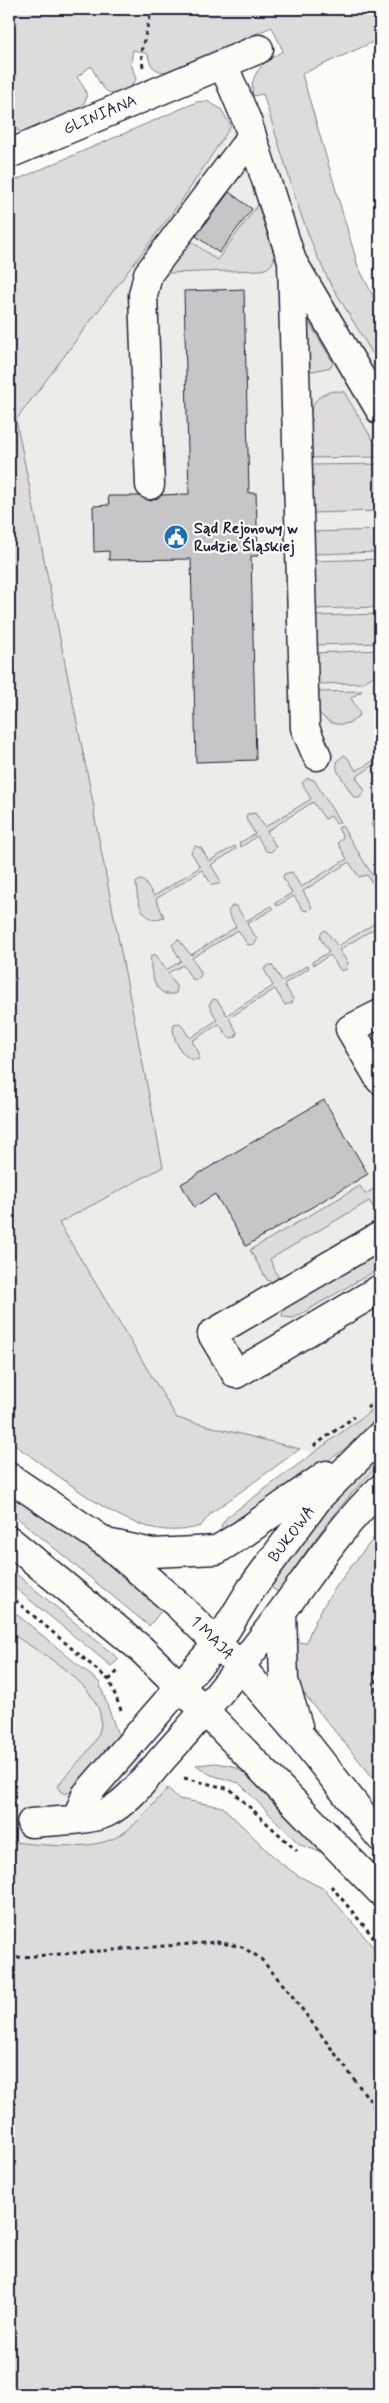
<svg xmlns="http://www.w3.org/2000/svg" width="389" height="2403" font-family="Mynerve,sans-serif">
<style>
.built{fill:#ecece9}
.green{fill:#dddcdb;stroke:#807f8b}
.building{fill:#c6c6c8;stroke:#22223b}
.lines{fill:none;stroke-linecap:round;stroke-linejoin:round}
.minor-casing{stroke:#22223b;stroke-width:31}
.path{stroke:#22223b;stroke-width:3;stroke-dasharray:4 4;stroke-linecap:butt}
.minor{stroke:#fdfcf7;stroke-width:28}
.labels{text-anchor:middle;dominant-baseline:central;stroke-width:4.5;stroke-linejoin:round;paint-order:stroke}
.street-label{font-size:16px;fill:#22223b;stroke:#fdfcf7}
.poi-label{font-size:16px;font-weight:bold;fill:#22223b;stroke:#fdfcf7;text-anchor:start}
</style>
<rect width="100%" height="100%" fill="#fdfcf7"/>
<filter id="ink" filterUnits="userSpaceOnUse"><feTurbulence type="fractalNoise" baseFrequency=".02" numOctaves="2"/><feDisplacementMap in="SourceGraphic" scale="10" xChannelSelector="R" yChannelSelector="G"/><feConvolveMatrix kernelMatrix="1 2 1 2 8 2 1 2 1" color-interpolation-filters="sRGB"/></filter>
<g filter="url(#ink)">
<!-- built -->
<path class="built" d="M 269,113 L 380,325 L 380,1423 L 333,1458 L 177,1418 L 59,1223 L 163,1167 L 16,420 L 233,125 Z
M 9,1608 L 99,1682 L 117,1733 L 179,1799 L 129,1849 L 9,1868 Z"/>
<!-- green -->
<path class="green" d="M 9,9 L 380,9 L 380,39 L 302,74 L 358,266 L 380,310 L 380,366 L 329,281 L 316,254 L 300,212 L 263,94 L 253,96 C 248,73 265,61 283,51 L 272,27 L 165,72 C 154,71 149,65 148,54 L 133,50 L 131,63 L 136,79 C 133,86 129,89 121,92 C 103,99 98,78 91,66 L 77,77 C 81,83 88,91 86,99 C 83,113 39,127 26,133 L 18,131 L 9,118 Z
M 207,101 L 221,109 L 231,126 L 184,197 L 16,420 L 95,812 L 94,814 L 163,1167 L 59,1223 L 177,1418 L 300,1449 L 211,1513 L 201,1526 C 150,1542 107,1510 68,1483 C 48,1469 29,1455 9,1441 L 9,183 L 197,102 Z
M 258,205 L 274,254 C 275,262 270,268 262,270 L 169,273 L 165,271 L 187,238 L 217,260 Z
M 310,324 L 333,362 L 331,367 L 313,371 L 308,369 L 306,326 Z
M 335,391 L 344,392 L 380,452 L 380,457 L 309,458 C 309,433 301,395 335,391 Z
M 380,464 L 380,511 L 311,513 L 310,465 Z
M 380,530 L 380,552 L 312,554 L 311,532 Z
M 380,559 L 380,607 L 314,609 L 312,561 Z
M 380,614 L 380,643 L 315,645 L 314,616 Z
M 380,650 L 380,672 L 362,683 L 315,684 L 315,653 Z
M 362,691 L 351,698 L 360,714 C 349,729 328,727 319,712 C 316,707 316,698 316,692 Z
M 344,755 L 348,758 L 356,771 L 380,757 L 380,761 L 356,777 L 365,791 L 360,798 L 354,798 L 337,770 L 337,761 Z
M 307,778 L 314,780 L 340,822 L 336,824 L 331,816 L 325,819 L 313,802 L 267,831 L 276,847 L 271,852 L 266,851 L 257,836 L 241,847 L 239,843 L 255,834 L 246,819 L 247,814 L 255,813 L 265,827 L 311,799 L 302,783 Z
M 376,818 L 380,818 L 380,842 L 371,824 Z
M 342,826 L 376,881 L 373,884 L 367,875 L 359,877 L 349,862 L 303,891 L 312,907 L 308,911 L 303,910 L 294,896 L 277,906 L 275,903 L 292,893 L 283,878 L 284,874 L 292,872 L 301,887 L 347,859 L 338,843 L 343,837 L 338,828 Z
M 195,846 L 201,848 L 209,861 L 235,846 L 236,849 L 211,865 L 220,880 L 219,884 L 212,885 L 202,870 L 156,899 L 164,917 L 154,920 C 139,914 137,898 136,883 L 140,880 L 144,881 L 154,896 L 200,867 L 191,852 Z
M 232,906 L 236,906 L 246,921 L 271,906 L 273,909 L 247,924 L 257,939 L 255,944 L 248,945 L 238,930 L 192,958 L 201,972 L 200,977 L 196,980 L 192,979 L 183,965 L 168,973 L 177,988 L 176,993 C 155,1001 149,970 151,955 L 156,955 L 166,970 L 181,961 L 172,945 L 178,939 L 191,955 L 236,927 L 228,912 Z
M 380,920 L 380,925 L 339,950 L 348,963 L 347,969 L 341,971 L 330,955 L 314,965 L 312,962 L 329,952 L 320,938 L 321,933 L 325,930 L 338,946 Z
M 269,965 L 272,965 L 282,981 L 308,965 L 309,968 L 284,984 L 293,999 L 292,1003 L 285,1005 L 275,989 L 229,1018 L 237,1032 L 236,1037 L 229,1038 L 219,1024 L 192,1041 L 199,1053 L 199,1059 C 184,1064 170,1037 174,1024 L 180,1023 L 190,1038 L 217,1020 L 209,1005 L 213,999 L 217,1000 L 227,1015 L 273,986 L 264,969 Z
M 360,1186 L 365,1194 L 377,1187 L 380,1193 L 380,1216 L 369,1201 L 270,1259 L 278,1277 L 274,1282 L 267,1280 L 250,1250 Z
M 380,1251 L 380,1268 L 294,1318 L 283,1317 L 282,1314 L 287,1306 Z
M 380,1404 L 380,1423 L 225,1536 L 221,1526 L 227,1517 Z
M 380,1454 L 380,1464 C 340,1503 308,1546 279,1593 L 265,1583 L 296,1538 Z
M 9,1491 C 62,1528 114,1567 162,1610 L 149,1626 L 9,1511 Z
M 380,1530 L 380,1786 L 301,1690 L 297,1684 L 293,1641 L 306,1643 C 321,1600 352,1566 380,1530 Z
M 9,1568 L 21,1578 L 119,1659 L 111,1666 L 9,1583 Z
M 9,1608 L 99,1682 L 117,1732 L 121,1738 C 108,1752 83,1789 65,1794 L 60,1791 L 58,1786 C 69,1768 90,1754 98,1735 C 117,1692 38,1652 9,1632 Z
M 216,1763 L 233,1766 L 243,1772 L 324,1853 L 300,1845 L 239,1783 L 211,1775 L 196,1765 Z
M 168,1788 L 179,1799 L 223,1807 L 278,1861 L 297,1875 L 324,1889 L 380,1955 L 380,2394 L 9,2394 L 9,1842 C 43,1844 93,1853 122,1834 C 140,1822 154,1803 168,1788 Z"/>
<!-- building -->
<path class="building" d="M 229,192 L 252,209 L 219,253 L 196,236 Z
M 244,289 L 249,493 L 256,493 L 258,556 L 251,556 L 256,760 L 196,762 L 191,559 L 109,560 L 109,551 L 94,552 L 93,506 L 109,505 L 108,496 L 139,496 L 151,501 L 162,495 L 189,494 L 184,291 Z
M 324,1100 L 368,1174 L 246,1246 L 215,1194 L 194,1207 L 181,1184 Z"/>
<g class="lines">
<defs>
<path id="minor" d="M 223,64 L 259,49
M 9,154 L 223,64 L 247,121 L 292,261
M 150,485 L 143,295 L 148,274 L 252,136
M 317,756 L 305,728 L 292,261 L 380,410
M 380,1014 L 350,1029 L 380,1080
M 380,1236 L 212,1334 L 236,1374 L 380,1289
M 9,1477 L 108,1544 L 178,1605 L 240,1666 L 303,1739 L 380,1837
M 9,1540 L 140,1648 L 205,1711 L 380,1891
M 111,1544 L 152,1553 L 217,1550 L 244,1533 L 326,1475
M 282,1612 L 284,1681 L 298,1726
M 77,1819 L 86,1795 L 218,1643 L 251,1589 L 320,1496 L 380,1436
M 31,1823 C 51,1821 89,1821 106,1813 C 129,1802 147,1776 163,1758 C 206,1711 246,1661 283,1610 C 314,1568 342,1525 380,1489"/>
</defs>
<!-- minor casing -->
<use href="#minor" class="minor-casing"/>
<!-- path -->
<path class="path" d="M 143,67 L 141,52 L 152,9
M 367,1408 L 380,1398
M 314,1446 L 354,1417
M 9,1595 L 109,1680 L 121,1710
M 380,1656 L 375,1672 L 380,1727
M 109,1680 L 120,1669
M 184,1778 L 230,1789 L 297,1851
M 331,1886 L 380,1945
M 9,1958 L 217,1942 L 242,1947 L 260,1958 L 287,1989 L 380,2114"/>
<!-- minor -->
<use href="#minor" class="minor"/>
</g>
</g>
<!-- icons -->
<defs>
<symbol id="civic-disc" viewBox="-11 -11 22 22"><circle r="9.5" fill="#1f6fb2" stroke="#fdfcf7"/><path d="M-.6-6.5H3V-4.5H.6V-3L4-1V1h2V6H-6V1h2V-1L-.6-3ZM-1.2 2.5V6h2.4V2.5Z" fill="#fff"/></symbol>
</defs>
<g fill-rule="evenodd">
<use href="#civic-disc" x="162" y="523" width="28" height="28"/>
</g>
<g class="labels">
<!-- street labels -->
<g class="street-label">
<text transform="translate(100 115) rotate(-23)">GLINIANA</text>
<text transform="translate(292 1534) rotate(-53)">BUKOWA</text>
<text transform="translate(212 1638) rotate(45)">1 MAJA</text>
</g>
<!-- poi labels -->
<g class="poi-label">
<text x="194" y="528">Sąd Rejonowy w<tspan x="194" dy="18">Rudzie Śląskiej</tspan></text>
</g>
</g>
<!-- margin -->
<rect width="389" height="2403" fill="none" stroke="#fdfcf7" stroke-width="30"/>
<rect x="15" y="15" width="359" height="2373" fill="none" stroke="#22223b" stroke-width="2" filter="url(#ink)"/>
</svg>
